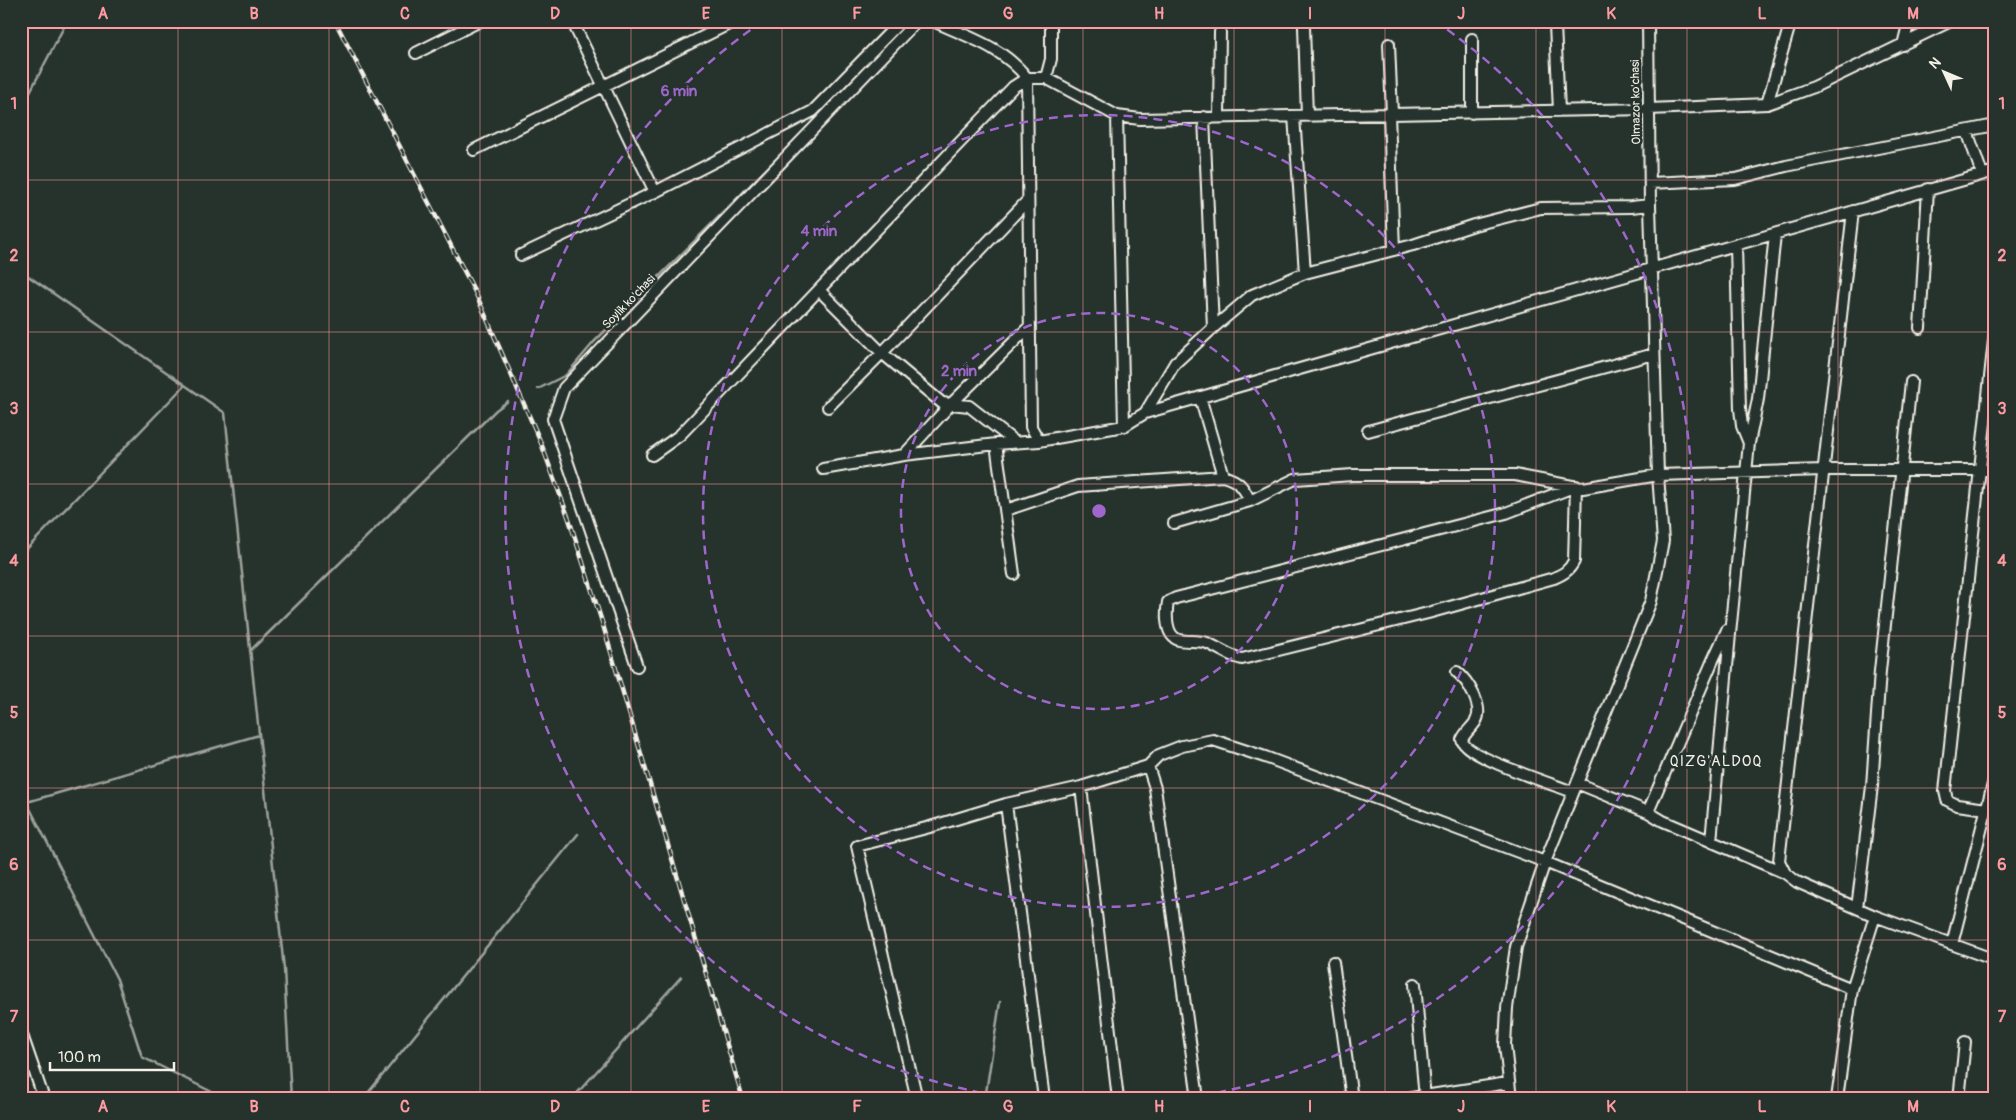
<svg xmlns="http://www.w3.org/2000/svg" width="2016" height="1120" font-family="Pangolin,sans-serif">
<style>
.lines{fill:none;stroke-linecap:round;stroke-linejoin:round}
.stream{stroke:#9fa39b;stroke-width:2.5}
.minor-casing{stroke:#f4f1e8;stroke-width:14}
.minor{stroke:#26332d;stroke-width:10}
.rail-casing{stroke:#f4f1e8;stroke-width:4.5}
.rail{stroke:#26332d;stroke-width:2.5;stroke-dasharray:8;stroke-linecap:butt}
.grid{fill:none;stroke:#ff9aa2;stroke-width:1;stroke-opacity:0.55}
.ring{fill:none;stroke:#9f67cb;stroke-width:2.5;stroke-dasharray:9 6}
.labels{text-anchor:middle;dominant-baseline:central;stroke-width:5;stroke-linejoin:round;paint-order:stroke}
.street-label{font-size:12px;fill:#f4f1e8;stroke:#26332d}
.quarter-label{font-size:15px;letter-spacing:1px;fill:#f4f1e8;stroke:#26332d}
.centre{fill:#9f67cb;stroke:#26332d;stroke-width:2.5}
.ring-label{font-size:15px;text-anchor:middle;font-weight:bold;fill:#9f67cb;stroke:#26332d;stroke-width:5;stroke-linejoin:round;paint-order:stroke}
.neatline{fill:none;stroke:#ff9aa2;stroke-width:2}
.grid-label{font-size:16px;text-anchor:middle;font-weight:bold;fill:#ff9aa2}
</style>
<rect width="100%" height="100%" fill="#26332d"/>
<filter id="ink" filterUnits="userSpaceOnUse"><feTurbulence type="fractalNoise" baseFrequency=".02" numOctaves="2"/><feDisplacementMap in="SourceGraphic" scale="10" xChannelSelector="R" yChannelSelector="G"/><feConvolveMatrix kernelMatrix="1 2 1 2 8 2 1 2 1" color-interpolation-filters="sRGB"/></filter>
<g filter="url(#ink)">
<g class="lines">
<!-- stream -->
<path class="stream" d="M 830,104 L 907,23
M 21,109 L 67,21
M 21,271 L 225,413 L 284,969 L 291,1099
M 538,389 L 566,375 L 594,342 L 807,128
M 21,555 L 184,386
M 250,651 L 496,410 L 508,401
M 21,791 L 117,979 L 142,1057 L 226,1099
M 27,802 L 259,735
M 365,1099 L 368,1093 L 578,834
M 572,1099 L 681,977
M 985,1099 L 1000,1002"/>
<defs>
<path id="minor" d="M 572,21 L 655,192
M 933,21 C 968,37 1003,47 1027,78 L 1031,427 L 1039,441
M 1555,25 L 1559,111
M 1304,27 L 1307,116
M 1389,44 L 1392,114
M 1903,45 L 1909,21
M 416,53 L 480,21
M 1046,78 L 1051,59 L 1051,21
M 1767,104 L 1791,21
M 1472,113 L 1472,39
M 1389,114 L 1394,250
M 1117,116 L 1124,426
M 1294,116 L 1305,273
M 1204,117 L 1213,328
M 1219,117 L 1220,32
M 1967,131 L 1982,174
M 474,150 L 735,21
M 1650,183 L 1735,179 L 1786,166 L 1995,125
M 1736,245 L 1740,409 L 1742,426 L 1749,443
M 521,255 L 655,192 L 813,111 L 901,21
M 819,290 L 882,353 L 942,403 L 969,406 L 1015,442
M 1920,328 L 1928,189
M 1200,397 L 1223,476
M 828,407 L 882,353 L 1028,200
M 1145,413 L 1995,171
M 1368,431 L 1654,354
M 996,444 L 1014,574
M 652,455 L 680,435 L 1013,87 L 1027,78 L 1046,78 L 1117,116 L 1140,119 L 1649,109 L 1767,104 L 1814,87 L 1951,21
M 904,455 L 951,404 L 1030,326
M 823,469 L 904,455 L 996,444 L 1039,441 L 1124,426 L 1145,413 L 1175,363 L 1213,328 L 1252,295 L 1305,273 L 1413,245 L 1474,225 L 1541,208 L 1631,207 L 1650,205 L 1648,21
M 1576,486 L 1574,561 C 1569,571 1563,574 1554,578 L 1428,613 L 1242,659 C 1229,656 1219,648 1207,643 C 1198,640 1188,642 1179,640 C 1165,636 1166,613 1168,602 L 1176,598 L 1506,513 Z
M 1006,510 L 1078,486 L 1223,476 C 1239,481 1243,486 1250,501
M 1174,523 L 1250,501 L 1295,479 L 1353,475 L 1515,475 L 1583,488 L 1658,475 L 1824,470 L 1995,470
M 637,666 L 553,419 L 564,388 L 912,26 L 914,21
M 1457,672 C 1468,681 1484,707 1476,721 C 1472,728 1465,732 1462,740 C 1464,756 1555,785 1573,792
M 1577,783 L 1648,812 L 1713,660 L 1727,630
M 1081,787 L 1118,1099
M 1006,804 L 1044,1099
M 1987,809 L 1957,805 L 1947,800 L 1945,791 L 1995,331
M 1648,812 L 1663,821 L 1785,873
M 1711,841 L 1730,634 L 1749,443 L 1758,399 L 1775,234
M 1857,908 L 1872,786 L 1880,671 L 1911,382
M 1875,916 L 1995,960
M 1952,944 L 1995,776
M 1333,962 L 1352,1099
M 1415,984 L 1425,1099
M 21,1032 L 44,1099
M 917,1099 L 857,846 L 930,827 L 1006,804 L 1081,787 L 1148,766
M 1198,1099 L 1155,788 L 1148,766 L 1159,755 L 1182,746 L 1213,740 L 1265,757 L 1545,862 L 1852,989
M 1405,1099 L 1508,1083
M 1511,1099 L 1505,1045 L 1507,1008 L 1516,947 L 1545,862 L 1651,601 L 1663,541 L 1658,475 L 1650,205
M 1837,1099 L 1852,989 L 1875,916 L 1797,882 L 1785,873 L 1779,861 L 1853,211
M 1959,1099 L 1965,1042"/>
</defs>
<!-- minor casing -->
<use href="#minor" class="minor-casing"/>
<!-- minor -->
<use href="#minor" class="minor"/>
<defs>
<path id="rail" d="M 335,21 L 476,294 L 541,443 L 569,519 L 603,625 L 743,1099"/>
</defs>
<!-- rail casing -->
<use href="#rail" class="rail-casing"/>
<!-- rail -->
<use href="#rail" class="rail"/>
</g>
</g>
<!-- grid -->
<path class="grid" d="M 178,21 L 178,1099M 329,21 L 329,1099M 480,21 L 480,1099M 631,21 L 631,1099M 782,21 L 782,1099M 933,21 L 933,1099M 1083,21 L 1083,1099M 1234,21 L 1234,1099M 1385,21 L 1385,1099M 1536,21 L 1536,1099M 1687,21 L 1687,1099M 1838,21 L 1838,1099M 21,180 L 1995,180M 21,332 L 1995,332M 21,484 L 1995,484M 21,636 L 1995,636M 21,788 L 1995,788M 21,940 L 1995,940"/>
<!-- distance rings -->
<g class="ring">
<circle cx="1099" cy="511" r="198"/>
<circle cx="1099" cy="511" r="396"/>
<path d="M1011 1098A594 594 0 0 1 763 21M1435 21A594 594 0 0 1 1187 1098"/>
</g>
<g class="labels">
<!-- street labels -->
<g class="street-label">
<text transform="translate(1636 102) rotate(-91)">Olmazor ko'chasi</text>
<text transform="translate(629 302) rotate(-46)">Soylik ko'chasi</text>
</g>
<!-- quarter labels -->
<g class="quarter-label">
<text x="1716" y="761">QIZG'ALDOQ</text>
</g>
</g>
<circle cx="1099" cy="511" r="8" class="centre"/>
<g class="ring-label">
<text x="679" y="96">6 min</text>
<text x="819" y="236">4 min</text>
<text x="959" y="376">2 min</text>
</g>
<!-- margin -->
<rect width="2016" height="1120" fill="none" stroke="#26332d" stroke-width="55"/>
<!-- north arrow -->
<g transform="translate(1944 72) rotate(314)" stroke="#26332d" stroke-width="4" paint-order="stroke">
<path d="M0-4L9 19L0 12L-9 19Z" fill="#f4f1e8"/>
<text y="-8" font-size="14" font-weight="bold" text-anchor="middle" fill="#f4f1e8">N</text>
</g>
<!-- scale -->
<path d="M50 1062v8h124v-8" fill="none" stroke="#f4f1e8" stroke-width="2.5"/>
<text x="58" y="1062" font-size="15" fill="#f4f1e8" stroke="#26332d" stroke-width="4" paint-order="stroke">100 m</text>
<rect x="28" y="28" width="1960" height="1064" class="neatline"/>
<g class="grid-label">
<text x="103" y="19">A</text>
<text x="254" y="19">B</text>
<text x="405" y="19">C</text>
<text x="555" y="19">D</text>
<text x="706" y="19">E</text>
<text x="857" y="19">F</text>
<text x="1008" y="19">G</text>
<text x="1159" y="19">H</text>
<text x="1310" y="19">I</text>
<text x="1461" y="19">J</text>
<text x="1611" y="19">K</text>
<text x="1762" y="19">L</text>
<text x="1913" y="19">M</text>
<text x="14" y="109">1</text>
<text x="2002" y="109">1</text>
<text x="14" y="261">2</text>
<text x="2002" y="261">2</text>
<text x="14" y="414">3</text>
<text x="2002" y="414">3</text>
<text x="14" y="566">4</text>
<text x="2002" y="566">4</text>
<text x="14" y="718">5</text>
<text x="2002" y="718">5</text>
<text x="14" y="870">6</text>
<text x="2002" y="870">6</text>
<text x="14" y="1022">7</text>
<text x="2002" y="1022">7</text>
<text x="103" y="1112">A</text>
<text x="254" y="1112">B</text>
<text x="405" y="1112">C</text>
<text x="555" y="1112">D</text>
<text x="706" y="1112">E</text>
<text x="857" y="1112">F</text>
<text x="1008" y="1112">G</text>
<text x="1159" y="1112">H</text>
<text x="1310" y="1112">I</text>
<text x="1461" y="1112">J</text>
<text x="1611" y="1112">K</text>
<text x="1762" y="1112">L</text>
<text x="1913" y="1112">M</text>
</g>
</svg>
